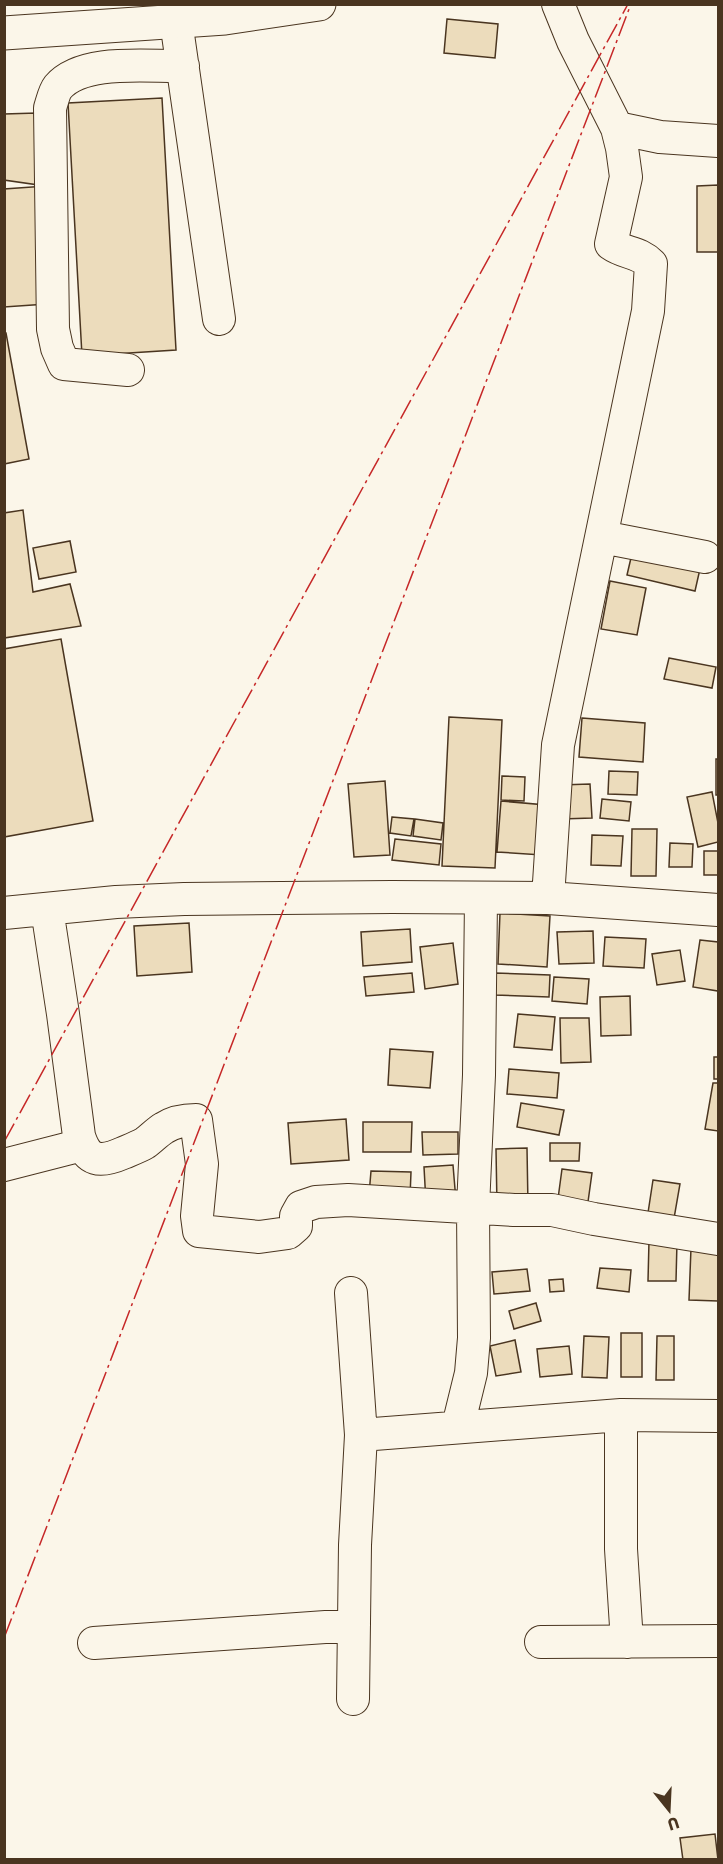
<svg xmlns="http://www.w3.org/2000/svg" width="723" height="1864" font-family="Jost,sans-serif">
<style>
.building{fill:#ecdcbc;stroke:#4a3520;stroke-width:1.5}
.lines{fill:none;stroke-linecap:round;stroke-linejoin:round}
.minor-casing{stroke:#4a3520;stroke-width:34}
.major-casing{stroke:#4a3520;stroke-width:35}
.minor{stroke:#fbf6e9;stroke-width:32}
.major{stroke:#fbf6e9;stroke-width:33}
.power{stroke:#c62828;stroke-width:1.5;stroke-dasharray:21 4.5 3 4.5;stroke-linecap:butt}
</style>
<rect width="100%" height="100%" fill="#fbf6e9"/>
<!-- building -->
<path class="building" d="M 447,19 L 498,24 L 495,58 L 444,53 Z
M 162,98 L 176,350 L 82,356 L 68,103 Z
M 37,113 L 46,186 L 4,180 L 4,114 Z
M 718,185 L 718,252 L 697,252 L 697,186 Z
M 46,186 L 47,304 L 4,307 L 4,189 Z
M 4,333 L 6,333 L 29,459 L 4,464 Z
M 23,510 L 33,592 L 70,584 L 81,626 L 4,638 L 4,513 Z
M 70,541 L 76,572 L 39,579 L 33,548 Z
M 634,545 L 702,560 L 695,591 L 627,575 Z
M 610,581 L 646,588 L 637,635 L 601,629 Z
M 61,639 L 93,821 L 4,837 L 4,649 Z
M 669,658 L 716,667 L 712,688 L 664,679 Z
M 449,717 L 502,720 L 495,868 L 442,866 Z
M 582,718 L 645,723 L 643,762 L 579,757 Z
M 716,759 L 718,759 L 718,795 L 716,795 Z
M 609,771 L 638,772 L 637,795 L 608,794 Z
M 502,776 L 525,777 L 524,801 L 501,800 Z
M 385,781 L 390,855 L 354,857 L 348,784 Z
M 590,784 L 592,818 L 561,819 L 560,785 Z
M 712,792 L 718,823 L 718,842 L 698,847 L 687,797 Z
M 602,799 L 631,802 L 629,821 L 600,818 Z
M 501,801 L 546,805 L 542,855 L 497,852 Z
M 392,817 L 414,819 L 411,836 L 390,833 Z
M 415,819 L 443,823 L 441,840 L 413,836 Z
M 632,829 L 657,829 L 656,876 L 631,876 Z
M 592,835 L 623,836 L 621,866 L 591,865 Z
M 395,839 L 441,844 L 439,865 L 392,860 Z
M 670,843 L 693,844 L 692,867 L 669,867 Z
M 704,851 L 718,851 L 718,875 L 704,875 Z
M 500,913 L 550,916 L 547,967 L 498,964 Z
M 189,923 L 192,972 L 137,976 L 134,926 Z
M 410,929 L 412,962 L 363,966 L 361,932 Z
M 593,931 L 594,963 L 559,964 L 557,932 Z
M 605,937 L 646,939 L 644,968 L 603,966 Z
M 700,940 L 718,942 L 718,991 L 693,987 Z
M 453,943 L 458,984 L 425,989 L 420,947 Z
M 680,950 L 685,981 L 657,985 L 652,954 Z
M 412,973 L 414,992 L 366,996 L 364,977 Z
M 495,973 L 550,975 L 549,997 L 494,995 Z
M 554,977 L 589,979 L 587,1004 L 552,1001 Z
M 630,996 L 631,1035 L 601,1036 L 600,997 Z
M 518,1014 L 555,1017 L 552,1050 L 514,1047 Z
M 560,1018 L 589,1018 L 591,1062 L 561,1063 Z
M 390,1049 L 433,1052 L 430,1088 L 388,1085 Z
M 714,1057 L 718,1057 L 718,1079 L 714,1079 Z
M 509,1069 L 559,1073 L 557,1098 L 507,1094 Z
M 713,1083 L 718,1083 L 718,1131 L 705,1129 Z
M 521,1103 L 564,1110 L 559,1135 L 517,1127 Z
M 346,1119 L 349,1160 L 291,1164 L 288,1123 Z
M 363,1122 L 412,1122 L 411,1152 L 363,1152 Z
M 422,1132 L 458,1132 L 458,1154 L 423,1155 Z
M 550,1143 L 580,1143 L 579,1161 L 550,1161 Z
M 527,1148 L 528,1206 L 497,1206 L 496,1149 Z
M 453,1165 L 456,1201 L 426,1203 L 424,1167 Z
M 562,1169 L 592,1173 L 587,1209 L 557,1206 Z
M 371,1171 L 411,1172 L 410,1197 L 369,1195 Z
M 653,1180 L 680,1184 L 672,1230 L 646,1226 Z
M 649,1241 L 677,1242 L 676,1281 L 648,1281 Z
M 691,1248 L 718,1249 L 718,1301 L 689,1300 Z
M 600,1268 L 631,1270 L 629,1292 L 597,1288 Z
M 527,1269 L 530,1291 L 494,1294 L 492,1272 Z
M 563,1279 L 564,1291 L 550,1292 L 549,1280 Z
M 536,1303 L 541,1321 L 514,1329 L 509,1311 Z
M 621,1333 L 642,1333 L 642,1377 L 621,1377 Z
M 584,1336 L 609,1337 L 607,1378 L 582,1377 Z
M 657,1336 L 674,1336 L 674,1380 L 656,1380 Z
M 515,1340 L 521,1372 L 496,1376 L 490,1346 Z
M 569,1346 L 572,1374 L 540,1377 L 537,1349 Z
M 715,1834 L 718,1860 L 683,1860 L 680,1838 Z"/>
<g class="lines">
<defs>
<path id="minor" d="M 176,21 L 219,319
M 617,128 L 660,137 L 718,141
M 128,370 L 64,364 L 57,348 L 53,329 L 50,108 C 52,102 54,92 58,87 C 83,58 148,67 183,66
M 602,537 L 705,557
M 548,898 L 558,745 L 648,311 L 651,264 C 638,251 625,254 611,244 L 626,177 L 622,148 L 617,128 L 573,41 L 558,4
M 47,909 L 63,1014 L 79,1136 C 87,1162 100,1163 123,1153 C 130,1150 138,1147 145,1143 C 151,1139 157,1132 164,1128 C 173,1122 184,1120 196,1120 L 202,1164 L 197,1216 L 199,1231 L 259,1237 L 288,1233 L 296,1226 L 296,1216 L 301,1207 L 316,1202 L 348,1200 L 514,1210 L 552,1210 L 594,1219 L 718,1239
M 4,913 L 116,902 L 184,899 L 392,897 L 548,898 L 718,910
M 4,1165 L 82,1145
M 351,1293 L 361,1435
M 621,1415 L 621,1549 L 627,1642
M 458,1426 L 471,1373 L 474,1338 L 473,1207 L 479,1075 L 481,898
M 541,1642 L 718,1641
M 94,1643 L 354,1625
M 353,1699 L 355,1545 L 361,1435 L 621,1415 L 718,1416"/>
<path id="major" d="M 4,33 L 225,18 L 319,4"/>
</defs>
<!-- minor casing -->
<use href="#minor" class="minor-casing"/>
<!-- major casing -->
<use href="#major" class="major-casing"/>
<!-- minor -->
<use href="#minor" class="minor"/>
<!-- major -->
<use href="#major" class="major"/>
<!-- power -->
<path class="power" d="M 4,1142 L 628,4
M 4,1638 L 631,4"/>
</g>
<!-- border -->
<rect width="723" height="1864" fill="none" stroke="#4a3520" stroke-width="12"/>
<!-- north arrow -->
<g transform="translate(669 1810) rotate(162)" stroke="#fbf6e9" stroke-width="4.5" paint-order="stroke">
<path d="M0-4.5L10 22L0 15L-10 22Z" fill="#4a3520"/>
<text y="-9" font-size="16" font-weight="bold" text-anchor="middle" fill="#4a3520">U</text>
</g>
</svg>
